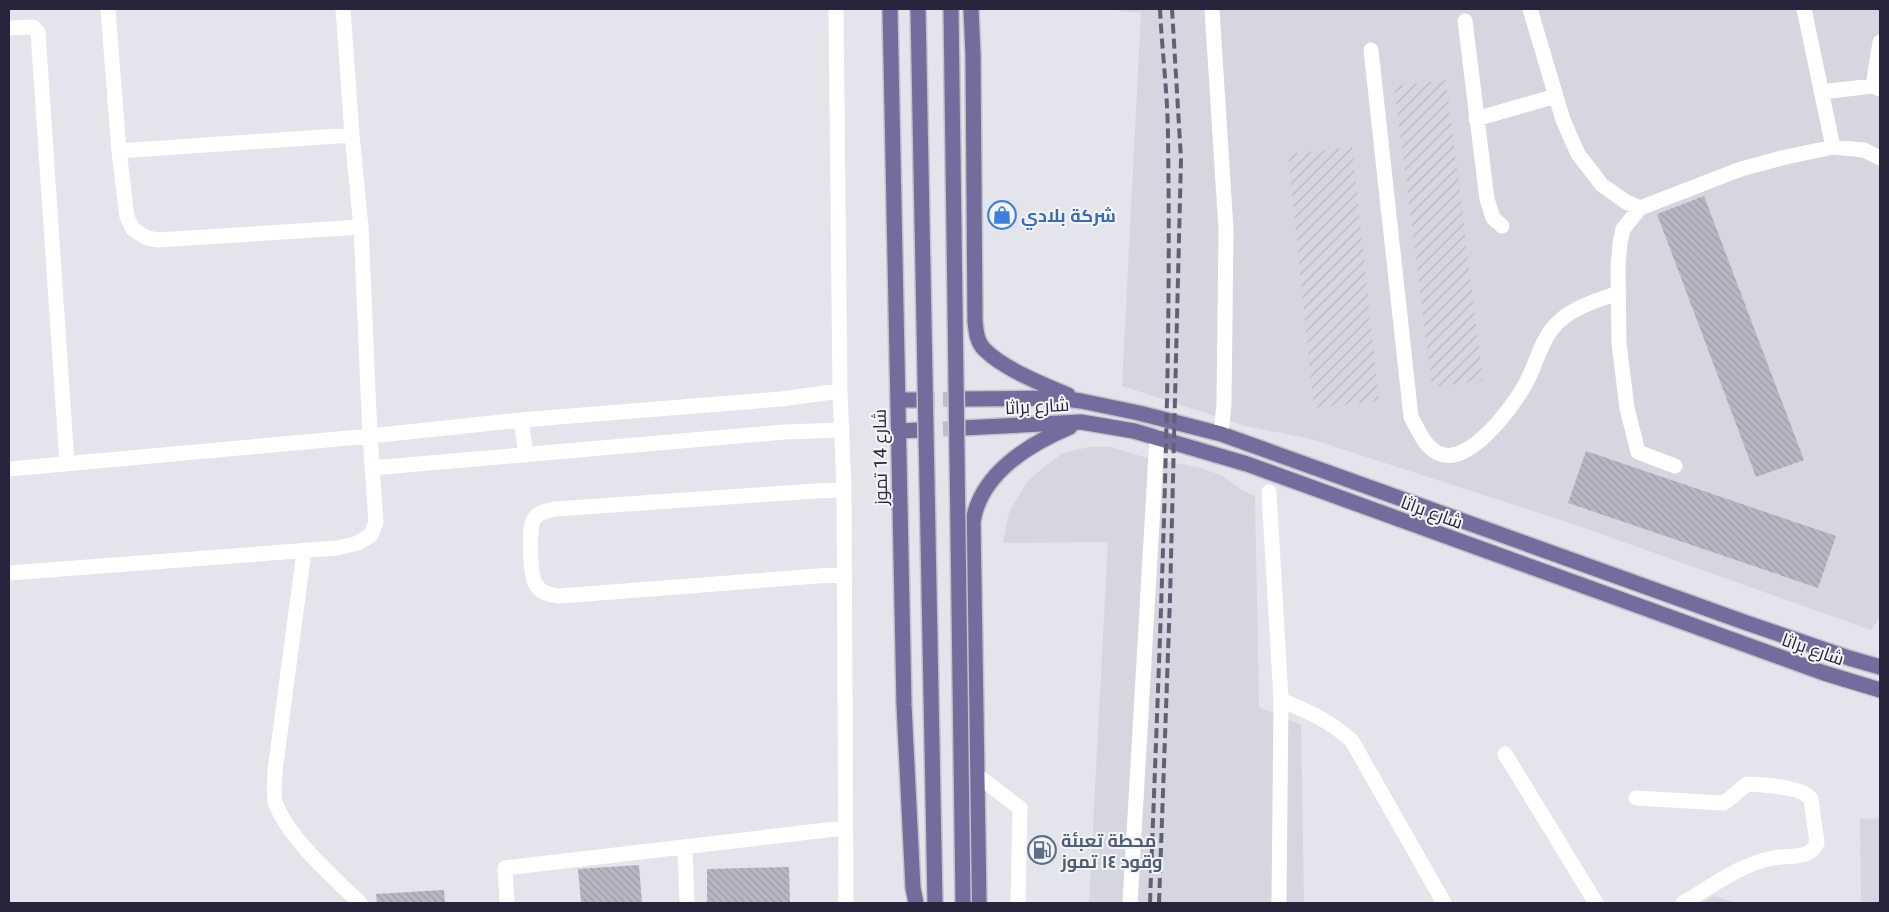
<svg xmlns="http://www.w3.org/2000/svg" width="1889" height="912" font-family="Roboto,Cairo,sans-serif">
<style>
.built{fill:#d5d6df}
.industrial{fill:url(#industrial-furrows)}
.building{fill:url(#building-back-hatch)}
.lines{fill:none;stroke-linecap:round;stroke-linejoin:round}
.major-tunnel{stroke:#bebec9;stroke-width:15;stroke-dasharray:15 8;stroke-linecap:butt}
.major-casing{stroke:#c3c2c8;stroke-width:18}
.minor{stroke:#fff;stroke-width:15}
.major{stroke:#736d9d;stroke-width:15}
.rail{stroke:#626077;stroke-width:4;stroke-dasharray:10 5;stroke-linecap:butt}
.major-bridge-casing{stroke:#c3c2c8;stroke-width:18;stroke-linecap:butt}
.major-bridge{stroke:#736d9d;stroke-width:15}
.labels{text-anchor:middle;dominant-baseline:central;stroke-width:4;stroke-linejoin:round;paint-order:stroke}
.shop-label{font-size:18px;font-weight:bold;fill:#366cbe;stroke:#f4f4f9;text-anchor:start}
.street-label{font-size:18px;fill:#27253b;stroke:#f4f4f9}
.service-label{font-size:18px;font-weight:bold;fill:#4e5e75;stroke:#f4f4f9;text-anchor:start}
</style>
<defs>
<pattern id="industrial-furrows" width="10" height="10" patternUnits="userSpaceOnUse" patternTransform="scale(1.25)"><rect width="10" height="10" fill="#d5d6df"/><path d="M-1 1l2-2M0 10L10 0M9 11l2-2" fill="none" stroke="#b7b8c0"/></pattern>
<pattern id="building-back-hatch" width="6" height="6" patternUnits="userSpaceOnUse" patternTransform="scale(1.25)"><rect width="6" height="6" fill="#b6b7c3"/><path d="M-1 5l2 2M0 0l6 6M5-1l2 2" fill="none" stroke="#9c9da8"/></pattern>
</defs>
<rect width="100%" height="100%" fill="#e4e4ec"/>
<!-- built -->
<path class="built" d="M 1117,9 L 1880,9 L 1880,617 L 1871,630 L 1573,524 L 1311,439 L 1246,426 L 1122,386 L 1141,13 L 1118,11 Z
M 1089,447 L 1111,447 L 1140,456 L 1201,468 L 1223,476 L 1243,491 L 1255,496 L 1259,707 L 1301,725 L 1304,903 L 1089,903 L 1108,542 L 1003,543 L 1009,512 L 1027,482 L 1044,467 L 1063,453 Z
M 1880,818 L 1880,903 L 1861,903 L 1860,819 Z
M 1714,896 L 1737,903 L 1702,903 Z"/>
<!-- industrial -->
<path class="industrial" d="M 1446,80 L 1483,381 L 1432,387 L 1394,86 Z
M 1352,147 L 1379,401 L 1314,408 L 1288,154 Z"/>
<!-- building -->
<path class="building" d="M 1704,196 L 1804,460 L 1756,477 L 1657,214 Z
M 1586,451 L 1836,536 L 1818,588 L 1568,503 Z
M 639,865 L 642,903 L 581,903 L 578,869 Z
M 789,867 L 790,903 L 707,903 L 707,869 Z
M 444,890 L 445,903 L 377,903 L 376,894 Z"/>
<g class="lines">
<!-- major-tunnel -->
<path class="major-tunnel" d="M 920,400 L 961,399
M 920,430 L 962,428"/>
<defs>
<path id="major" d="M 890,9 L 904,705 L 913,888 L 916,903
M 971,9 L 973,55 L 975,321 C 976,331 977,343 985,350 C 1004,369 1044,385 1068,395
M 961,399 L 1057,398 L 1081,401 L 1139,413 L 1221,434 L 1744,622 L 1849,658 L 1880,667
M 898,400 L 920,400
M 962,428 L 1081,422 L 1134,431 L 1247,464 L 1824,673 L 1880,690
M 899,431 L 920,430
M 979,903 L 973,522 C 980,474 1029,444 1070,427"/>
</defs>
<!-- major casing -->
<use href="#major" class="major-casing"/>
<!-- minor -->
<path class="minor" d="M 108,9 L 119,151 L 127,217 L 133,229 L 147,238 L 158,240 L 361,227
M 836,9 L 840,391 L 844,489 L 846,903
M 1212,9 L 1226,230 L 1224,404 L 1221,434
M 1530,9 L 1563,120 L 1578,154 L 1602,185 L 1626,202 L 1640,208 L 1741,169 L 1786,157 L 1833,147 L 1864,150 L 1880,158
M 1804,9 L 1833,147
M 1465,21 L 1487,199 L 1493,218 L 1502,226
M 9,28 L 33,27 L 38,32 L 67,464
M 1371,50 L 1411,417 C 1419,431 1424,446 1438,453 C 1469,469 1518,401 1529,377 C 1537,361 1540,344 1552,329 C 1567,309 1595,301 1618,293
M 1873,86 L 1880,42
M 1821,92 L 1873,86 L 1880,89
M 1476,119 L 1556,96
M 119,151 L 352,135
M 1640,208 L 1623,229 L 1620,243 L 1618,267 L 1619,343 L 1627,408 L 1638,452 L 1675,466
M 521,420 L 526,455
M 372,468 L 784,432 L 842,430
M 9,469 L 370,436 L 521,420 L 781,399 L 840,391
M 1269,492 L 1281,700 L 1279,903
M 304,551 L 275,771 C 275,780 273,793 275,802 C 288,838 333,877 360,903
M 9,573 L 337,548 L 358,543 L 371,535 L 376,522 L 370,436 L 361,227 L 352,135 L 343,9
M 844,574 L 560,596 C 551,595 542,594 536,585 C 530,575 528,528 534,519 C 539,511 548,511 555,509 L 844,489
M 1281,700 C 1309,712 1329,720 1352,741 L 1444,903
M 1505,754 L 1596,903
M 978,776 L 1020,808 L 1018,903
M 1636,798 L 1723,803 L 1728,800 L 1747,784 C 1762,785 1802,786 1811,799 L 1817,843 C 1811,860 1788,855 1773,858 C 1740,864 1711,887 1683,903
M 685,847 L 687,903
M 507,903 L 505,868 L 844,828
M 1130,903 L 1157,437"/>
<!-- major -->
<use href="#major" class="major"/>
<!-- rail -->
<path class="rail" d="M 1150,903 C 1159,649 1172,394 1168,139 C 1168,96 1162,52 1160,9
M 1159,903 L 1170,598 L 1181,159 L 1172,9"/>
<defs>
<path id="major-bridge" d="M 918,9 L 935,903
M 951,9 L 963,903"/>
</defs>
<!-- major-bridge casing -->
<use href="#major-bridge" class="major-bridge-casing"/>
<!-- major-bridge -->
<use href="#major-bridge" class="major-bridge"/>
</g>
<!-- icons -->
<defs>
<symbol id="shop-ring" viewBox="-11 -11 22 22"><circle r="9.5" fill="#f4f4f9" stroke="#3f7fe0" stroke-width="1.5"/><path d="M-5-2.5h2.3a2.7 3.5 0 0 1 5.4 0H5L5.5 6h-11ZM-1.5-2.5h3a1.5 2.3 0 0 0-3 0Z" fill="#3f7fe0"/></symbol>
<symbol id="fuel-ring" viewBox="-11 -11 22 22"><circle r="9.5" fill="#f4f4f9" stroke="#5c6f8a" stroke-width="1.5"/><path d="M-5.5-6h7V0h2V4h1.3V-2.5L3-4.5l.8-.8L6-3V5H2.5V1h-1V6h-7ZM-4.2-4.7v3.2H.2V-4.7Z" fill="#5c6f8a"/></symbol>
</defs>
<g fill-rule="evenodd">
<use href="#shop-ring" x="986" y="199" width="32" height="32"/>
<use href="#fuel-ring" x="1026" y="834" width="32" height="32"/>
</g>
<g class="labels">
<!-- shop labels -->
<g class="shop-label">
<text x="1021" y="215">شركة بلادي</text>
</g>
<!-- street labels -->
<g class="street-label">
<text transform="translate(1037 406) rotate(-3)">شارع براثا</text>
<text transform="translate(880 457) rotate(-91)">شارع 14 تموز</text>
<text transform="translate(1432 512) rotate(20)">شارع براثا</text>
<text transform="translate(1813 649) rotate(19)">شارع براثا</text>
</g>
<!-- service labels -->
<g class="service-label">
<text x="1061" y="840">محطة تعبئة<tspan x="1061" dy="21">وقود ١٤ تموز</tspan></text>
</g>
</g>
<!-- border -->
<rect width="1889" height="912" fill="none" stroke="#27253b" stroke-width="20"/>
</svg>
